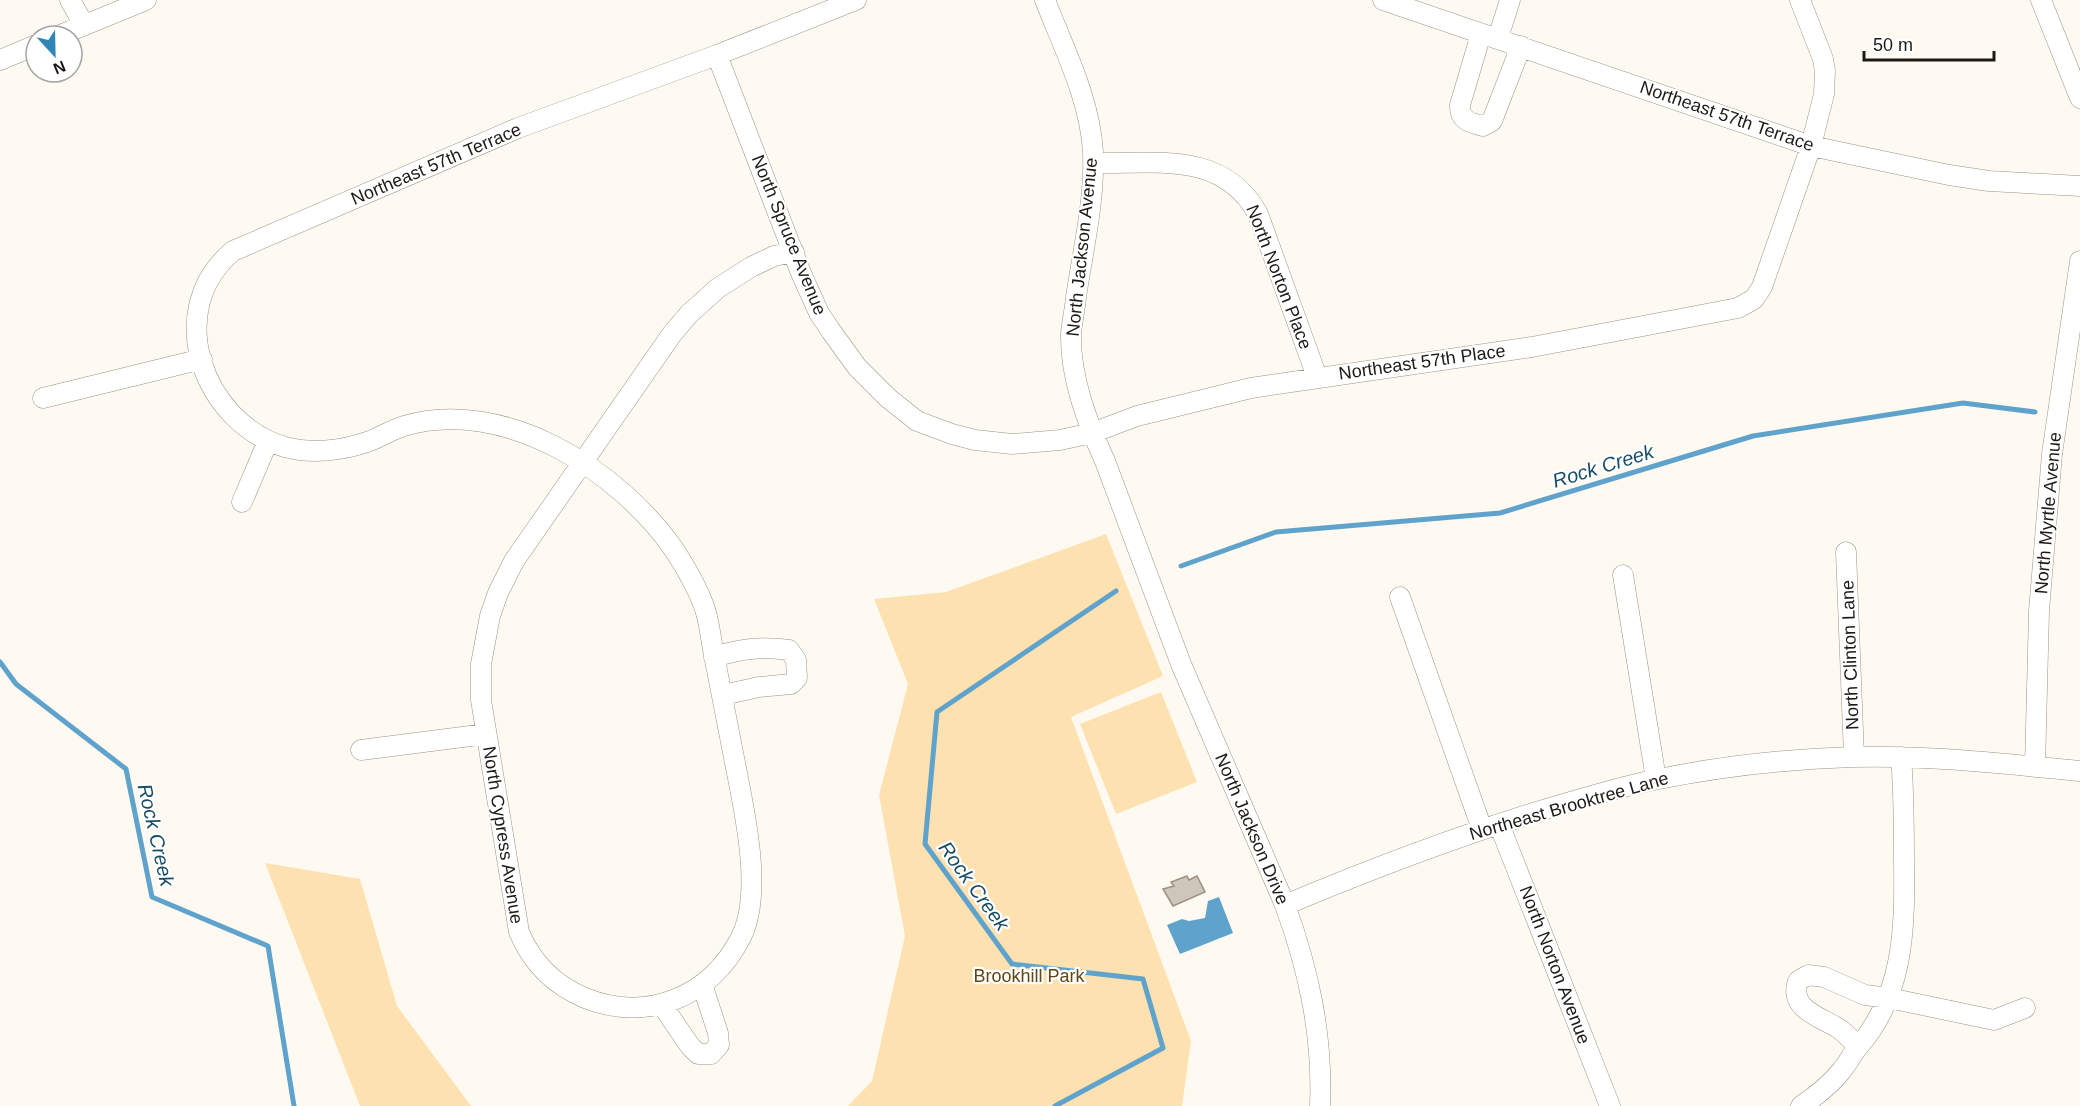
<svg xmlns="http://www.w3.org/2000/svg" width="2080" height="1106" font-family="Arial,sans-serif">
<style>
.green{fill:#fee1b1}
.water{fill:#5fa3cc}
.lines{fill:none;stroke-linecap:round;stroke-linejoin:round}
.stream{stroke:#5fa3cc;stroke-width:5}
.building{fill:#cec6b8;stroke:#999185;stroke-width:1.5}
.minor-casing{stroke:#9a9386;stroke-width:21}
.minor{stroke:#fff;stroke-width:20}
.labels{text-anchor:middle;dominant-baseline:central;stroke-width:4.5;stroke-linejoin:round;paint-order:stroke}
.street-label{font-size:18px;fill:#1d1a16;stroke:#fff}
.park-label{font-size:18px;fill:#604716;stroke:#fff}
.water-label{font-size:20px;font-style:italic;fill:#174c69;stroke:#fff}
</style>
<rect width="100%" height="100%" fill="#fffaf1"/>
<!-- green -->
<path class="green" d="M 1106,534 L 1163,676 L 1071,717 L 1191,1041 L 1182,1106 L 848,1106 L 872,1081 L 905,936 L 879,795 L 908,684 L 874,599 L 946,592 Z
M 1161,692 L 1197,782 L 1116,814 L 1080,724 Z
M 265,863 L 360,879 L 397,1006 L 471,1106 L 360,1106 Z"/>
<!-- water -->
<path class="water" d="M 1219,897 L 1233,933 L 1180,954 L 1167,925 L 1182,919 L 1189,921 L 1205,918 L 1208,901 Z"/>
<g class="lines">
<!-- stream -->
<path class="stream" d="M 1181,566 L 1276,532 L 1500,513 L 1753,436 L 1963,403 L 2035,412
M 0,662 L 16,684 L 126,769 L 152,897 L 268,946 L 294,1106
M 1055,1106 L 1163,1048 L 1143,979 L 1012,964 L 925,844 L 937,712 L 1116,591"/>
</g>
<!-- building -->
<path class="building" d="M 1187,876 L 1189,880 L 1197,876 L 1205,892 L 1173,906 L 1163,889 L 1174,886 L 1171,882 Z"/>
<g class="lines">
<defs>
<path id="minor" d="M 70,0 L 84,25
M 1045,0 C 1064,49 1090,99 1093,152 C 1095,200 1083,250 1076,297 C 1075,309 1072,322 1071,334 C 1070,377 1087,422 1105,461 L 1181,664 L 1285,905 C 1309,971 1323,1036 1320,1106
M 1383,0 L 1811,146 L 1949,175 L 1989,181 L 2080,186
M 2041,0 L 2080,98
M 1481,34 L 1460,105 C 1459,120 1470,123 1483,126 L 1492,121 L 1521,46
M 58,36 L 146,0
M 1498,38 L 1510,0
M 717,55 L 801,273 L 819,313 L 831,331 L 857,367 L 888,398 L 917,421 L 952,434 L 975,440 L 1012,444 L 1060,440 L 1092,433 L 1137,416 L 1251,388 L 1532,347 L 1738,308 L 1754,299 L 1762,287 L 1811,146 L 1824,94 L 1825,71 L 1823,59 L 1800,0
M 0,60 L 36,45
M 1093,163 C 1155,164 1223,150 1258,214 L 1317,377
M 794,252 L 774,256 L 751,267 L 718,288 L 689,314 L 672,334 L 514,561 L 498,593 L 490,616 L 481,664 L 481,700 L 519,932 C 532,963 554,985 585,998 C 647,1023 711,997 741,937 C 763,894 745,814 736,768 C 729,732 722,696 715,660 C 711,642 710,623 704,606 C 697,587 686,568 675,551 C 620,471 504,396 404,426 C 391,430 379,438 367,442 C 341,451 311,454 285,447 C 203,423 162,310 233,251 L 518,128 L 717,55 L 856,0
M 43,398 L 202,359
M 242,502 L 268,441
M 1846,552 L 1854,757
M 1623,575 L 1656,779
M 1400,597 L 1482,829
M 714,657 C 740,649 762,646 789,650 L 796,660 L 797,678 L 791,684 L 759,687 L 723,695
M 361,750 L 486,734
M 2035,767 L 2039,611 L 2052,454 L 2080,261
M 1499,824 L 1610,1106
M 1285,905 C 1376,867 1468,832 1563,804 C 1595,795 1627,785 1659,779 C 1723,766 1789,759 1853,757 C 1930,755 2004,764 2080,771
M 662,1005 L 690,1046 L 698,1054 L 711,1054 L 719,1045 L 718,1033 L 702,984
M 1858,1047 C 1853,1041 1847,1035 1841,1030 C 1822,1017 1788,1010 1798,981 L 1808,975 L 1824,977 L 1865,995 L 1889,998 L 1994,1020 L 2025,1008
M 1801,1106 C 1816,1096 1832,1083 1842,1070 C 1848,1063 1852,1054 1858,1047 C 1904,995 1905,928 1904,862 C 1904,827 1904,792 1901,757"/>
</defs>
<!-- minor casing -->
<use href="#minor" class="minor-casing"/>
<!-- minor -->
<use href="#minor" class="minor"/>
</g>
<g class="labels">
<!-- street labels -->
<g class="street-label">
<text transform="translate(1727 116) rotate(19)">Northeast 57th Terrace</text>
<text transform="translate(436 164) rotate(-23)">Northeast 57th Terrace</text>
<text transform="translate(789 235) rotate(68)">North Spruce Avenue</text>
<text transform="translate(1082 247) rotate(-84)">North Jackson Avenue</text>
<text transform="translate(1279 277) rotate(69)">North Norton Place</text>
<text transform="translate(1422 362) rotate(-8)">Northeast 57th Place</text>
<text transform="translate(2048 513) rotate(-85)">North Myrtle Avenue</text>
<text transform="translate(1850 655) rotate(-92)">North Clinton Lane</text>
<text transform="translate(1569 806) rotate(-16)">Northeast Brooktree Lane</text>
<text transform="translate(1252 829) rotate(67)">North Jackson Drive</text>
<text transform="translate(503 835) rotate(81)">North Cypress Avenue</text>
<text transform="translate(1555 965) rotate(69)">North Norton Avenue</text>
</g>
<!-- park labels -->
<g class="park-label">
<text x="1029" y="976">Brookhill Park</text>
</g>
<!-- water labels -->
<g class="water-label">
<text transform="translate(1603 466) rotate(-17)">Rock Creek</text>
<text transform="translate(156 835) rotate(77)">Rock Creek</text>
<text transform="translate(974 886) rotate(54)">Rock Creek</text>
</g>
</g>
<!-- north arrow -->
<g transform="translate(54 54) rotate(158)"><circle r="28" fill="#ffffff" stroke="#a5a3a2" stroke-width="1.5"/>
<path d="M0-4.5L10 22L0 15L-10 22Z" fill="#2f86b5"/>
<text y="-9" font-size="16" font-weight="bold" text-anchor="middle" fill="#1d1a16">N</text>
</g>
<!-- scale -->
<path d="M1864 51v9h130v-9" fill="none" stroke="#1d1a16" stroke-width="3"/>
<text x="1873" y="51" font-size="18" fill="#1d1a16" stroke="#ffffff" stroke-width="4.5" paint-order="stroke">50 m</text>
</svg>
